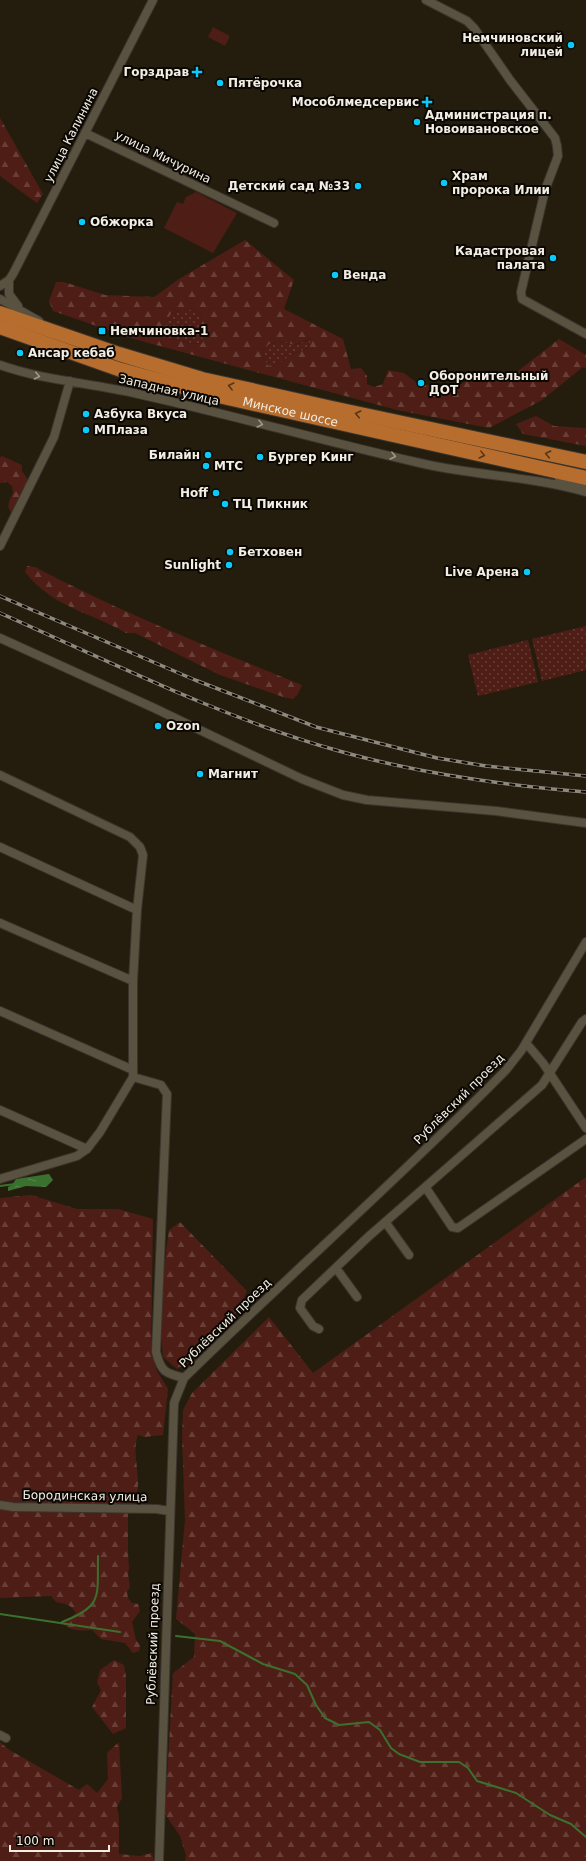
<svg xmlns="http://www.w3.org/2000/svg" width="586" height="1861" font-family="'DejaVu Sans',sans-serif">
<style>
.grass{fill:url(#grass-dots)}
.forest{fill:url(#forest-firs);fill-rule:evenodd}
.park{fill:#4e1d15}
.water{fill:url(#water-ripples)}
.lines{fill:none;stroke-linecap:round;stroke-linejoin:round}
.stream{stroke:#3a712f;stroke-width:2}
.street-casing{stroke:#3b352e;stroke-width:10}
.highway-casing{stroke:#3b352e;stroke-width:16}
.street{stroke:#5a5241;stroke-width:8}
.highway{stroke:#b66d2d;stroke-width:14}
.rail-casing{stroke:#8f897d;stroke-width:3.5}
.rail{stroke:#0b0803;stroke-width:2;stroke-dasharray:6;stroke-linecap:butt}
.oneway{stroke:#9f988a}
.oneway2{stroke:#583516}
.poi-dot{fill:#0acafa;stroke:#0b0803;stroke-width:1.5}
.labels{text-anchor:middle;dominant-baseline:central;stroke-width:4;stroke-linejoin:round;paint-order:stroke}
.poi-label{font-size:12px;font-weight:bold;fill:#f3eee4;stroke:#0b0803;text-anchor:start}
.street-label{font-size:12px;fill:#f3eee4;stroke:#0b0803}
</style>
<defs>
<pattern id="grass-dots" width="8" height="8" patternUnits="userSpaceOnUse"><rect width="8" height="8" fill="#4e1d15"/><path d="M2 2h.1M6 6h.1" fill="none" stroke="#683e37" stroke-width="1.8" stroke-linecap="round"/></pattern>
<pattern id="forest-firs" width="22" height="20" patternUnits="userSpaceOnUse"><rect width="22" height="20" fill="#4e1d15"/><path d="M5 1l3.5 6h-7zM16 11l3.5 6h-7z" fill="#683e37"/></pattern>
<pattern id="water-ripples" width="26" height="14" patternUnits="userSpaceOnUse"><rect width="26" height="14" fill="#3a712f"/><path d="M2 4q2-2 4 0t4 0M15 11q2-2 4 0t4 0" fill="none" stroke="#57864d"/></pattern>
</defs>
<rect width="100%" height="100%" fill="#241d0e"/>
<!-- grass -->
<path class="grass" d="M 188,309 L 200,313 L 204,343 L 195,344 L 168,338 L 163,329 L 171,313 Z
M 312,338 L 309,348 L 292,354 L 278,365 L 269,367 L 264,359 L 262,351 L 269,344 L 286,342 L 295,345 Z
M 586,626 L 586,670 L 542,681 L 532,639 Z
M 528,640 L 538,682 L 478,696 L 468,655 Z"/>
<!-- forest -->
<path class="forest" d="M 0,118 L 43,194 L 37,203 L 0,176 Z
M 245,240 L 294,280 L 284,309 L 343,339 L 351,369 L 361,368 L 367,376 L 367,384 L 374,387 L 383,384 L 388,370 L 404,373 L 418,384 L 455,387 L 479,375 L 495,380 L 518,371 L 559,339 L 586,355 L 586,368 L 583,367 L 542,400 L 489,428 L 397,410 L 134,339 L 53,311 L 49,301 L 56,282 L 64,282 L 105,295 L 154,297 L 179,279 ZM 188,309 L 200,313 L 203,343 L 195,344 L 168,338 L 163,329 L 171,313 ZM 311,338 L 309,348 L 292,354 L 278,365 L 269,367 L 264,359 L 262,351 L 269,344 L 286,342 L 294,345 Z
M 536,416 L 554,426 L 586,428 L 586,446 L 523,434 L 516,424 Z
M 2,456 L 22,465 L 22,471 L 29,481 L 14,511 L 11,512 C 5,505 11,499 13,492 L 12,486 L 7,482 L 0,483 L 0,457 Z
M 27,566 L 35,567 C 122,613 211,648 302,685 L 298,694 L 293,699 L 283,697 L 220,675 L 135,633 L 126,633 C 90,612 52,607 25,572 Z
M 586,1177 L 586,1861 L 185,1861 L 186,1855 L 180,1836 L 165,1814 L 173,1673 L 194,1657 L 195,1634 L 176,1619 L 185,1520 L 182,1436 L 183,1410 L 192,1393 L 269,1317 L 313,1373 Z
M 31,1195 L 77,1209 L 118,1209 L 153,1219 L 151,1353 L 157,1371 L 168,1389 L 163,1435 L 144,1437 L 138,1435 C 129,1458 149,1490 128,1508 L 128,1553 L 129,1568 L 128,1574 L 130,1587 L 127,1592 L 128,1598 L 132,1603 L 138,1604 L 140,1611 L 132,1622 L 136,1640 L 140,1645 L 139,1651 L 133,1653 L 125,1643 L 101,1639 L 92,1630 C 83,1631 70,1631 63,1624 L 65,1619 L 71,1617 L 76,1613 C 71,1604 65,1604 56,1602 L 51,1596 L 0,1598 L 0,1198 Z
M 180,1222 L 247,1291 L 239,1309 L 195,1359 L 177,1369 L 163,1357 C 159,1315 163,1271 169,1230 Z
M 114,1660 L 124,1665 L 126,1677 L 126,1728 L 113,1734 L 92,1707 L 101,1690 L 97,1683 L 100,1670 Z
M 0,1742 L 8,1749 L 79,1790 L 87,1784 L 97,1793 L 108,1779 L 107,1753 L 119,1742 L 122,1798 L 117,1807 L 119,1817 L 119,1854 L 140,1856 L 152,1853 L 154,1861 L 0,1861 Z"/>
<!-- park -->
<path class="park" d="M 213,27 L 230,36 L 225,46 L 208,37 Z
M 196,192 L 237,213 L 213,253 L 164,228 L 177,202 L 183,204 L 186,197 Z"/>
<!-- water -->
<path class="water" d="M 49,1174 L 53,1180 L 46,1187 L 26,1186 L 8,1191 L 8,1187 L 12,1185 L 16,1179 Z"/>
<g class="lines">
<!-- stream -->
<path class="stream" d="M 0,1186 L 15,1184
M 0,1614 L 120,1632
M 62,1622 C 104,1606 97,1596 98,1556
M 176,1636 L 220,1641 L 263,1664 L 295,1674 L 307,1685 L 316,1705 L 325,1718 L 339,1725 L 369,1722 L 380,1730 L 391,1748 L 399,1754 L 420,1762 L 459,1762 L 468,1768 L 477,1781 L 516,1793 L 550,1815 L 571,1824 L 586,1837"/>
<defs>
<path id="street" d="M 426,0 L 467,21 L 474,28 L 510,80 L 555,138 L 557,146 L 558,156 L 545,190 L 521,292 L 522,299 L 586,334
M 85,133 L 274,223
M 9,280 L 9,294 L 18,306
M 0,286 L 9,280 L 13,274 L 153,0
M 0,299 L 39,321
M 0,365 C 45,381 92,383 138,394 C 233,415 326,442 420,463 C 475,476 532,476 586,492
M 559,478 L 583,487
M 0,546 L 54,437 L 70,381
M 0,638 L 154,708 L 302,779 L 343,795 L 367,800 L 496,811 L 586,823
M 0,775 L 130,837 L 140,847 L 143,855 L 137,910 L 133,981 L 133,1077 L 100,1132 L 87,1149 L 77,1156 L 0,1179
M 0,847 L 137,910
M 0,923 L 133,981
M 0,1011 L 133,1070
M 526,1043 L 543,1063 L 586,1128
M 133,1077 L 161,1085 L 167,1094 L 156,1352 C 161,1372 165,1373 184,1378
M 0,1110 L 87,1149
M 426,1188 L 452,1227 L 458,1228 L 586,1139
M 386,1223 L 409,1255
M 336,1268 L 357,1297
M 319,1329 L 313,1326 L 300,1308 L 302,1300 L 368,1237 L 542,1085 L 582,1022 L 586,1019
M 0,1505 L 13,1507 L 157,1509 L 169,1511
M 0,1735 L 6,1738
M 159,1861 L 174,1403 L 184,1378 C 290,1274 402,1176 506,1070 L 521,1051 L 586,942"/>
<g id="highway">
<path d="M 0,313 L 119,354 L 202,379 L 332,408 L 586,462"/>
<path id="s1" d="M 0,327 L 118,369 L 201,392 L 586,478"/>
</g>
</defs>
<!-- street casing -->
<use href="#street" class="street-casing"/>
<!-- highway casing -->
<use href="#highway" class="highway-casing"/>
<!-- street -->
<use href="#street" class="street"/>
<!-- highway -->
<use href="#highway" class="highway"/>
<defs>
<path id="rail" d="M 0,596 L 195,680 L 316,727 L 437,758 L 486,766 L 586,776
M 0,613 C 111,662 222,718 339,751 C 420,774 502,785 586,792"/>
</defs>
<!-- rail casing -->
<use href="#rail" class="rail-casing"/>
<!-- rail -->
<use href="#rail" class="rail"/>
</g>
<!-- one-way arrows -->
<defs><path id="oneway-chevron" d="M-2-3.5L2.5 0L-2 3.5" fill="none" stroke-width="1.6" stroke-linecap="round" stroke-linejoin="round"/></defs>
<g class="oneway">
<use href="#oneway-chevron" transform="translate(37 376) rotate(12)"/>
<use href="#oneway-chevron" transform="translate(260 424) rotate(14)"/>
<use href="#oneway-chevron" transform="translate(393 456) rotate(14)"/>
</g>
<g class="oneway2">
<use href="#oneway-chevron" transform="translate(231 386) rotate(-166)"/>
<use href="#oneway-chevron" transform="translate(358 414) rotate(-168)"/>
<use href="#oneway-chevron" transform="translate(548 454) rotate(-168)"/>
<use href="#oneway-chevron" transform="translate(482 455) rotate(14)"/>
</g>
<!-- markers -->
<g class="poi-dot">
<circle cx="571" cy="45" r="4"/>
<path d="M195 66h4v4h4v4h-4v4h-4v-4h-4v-4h4z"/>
<circle cx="220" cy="83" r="4"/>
<path d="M425 96h4v4h4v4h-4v4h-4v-4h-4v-4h4z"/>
<circle cx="417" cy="122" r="4"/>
<circle cx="444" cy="183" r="4"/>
<circle cx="358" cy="186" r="4"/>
<circle cx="82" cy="222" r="4"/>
<circle cx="553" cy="258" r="4"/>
<circle cx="335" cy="275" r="4"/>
<rect x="98" y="327" width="8" height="8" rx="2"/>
<circle cx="20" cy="353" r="4"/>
<circle cx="421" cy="383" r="4"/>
<circle cx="86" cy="414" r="4"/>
<circle cx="86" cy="430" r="4"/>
<circle cx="208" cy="455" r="4"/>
<circle cx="260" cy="457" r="4"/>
<circle cx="206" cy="466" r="4"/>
<circle cx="216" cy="493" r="4"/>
<circle cx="225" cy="504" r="4"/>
<circle cx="230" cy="552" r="4"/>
<circle cx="229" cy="565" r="4"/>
<circle cx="527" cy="572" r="4"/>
<circle cx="158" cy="726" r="4"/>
<circle cx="200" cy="774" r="4"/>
</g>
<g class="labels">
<!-- poi labels -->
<g class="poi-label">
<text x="563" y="38" text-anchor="end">Немчиновский<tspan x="563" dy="14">лицей</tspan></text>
<text x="189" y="72" text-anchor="end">Горздрав</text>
<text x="228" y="83">Пятёрочка</text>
<text x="419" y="102" text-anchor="end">Мособлмедсервис</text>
<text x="425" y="115">Администрация п.<tspan x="425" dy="14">Новоивановское</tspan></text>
<text x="452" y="176">Храм<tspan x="452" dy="14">пророка Илии</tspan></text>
<text x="350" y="186" text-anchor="end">Детский сад №33</text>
<text x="90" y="222">Обжорка</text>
<text x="545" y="251" text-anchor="end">Кадастровая<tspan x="545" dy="14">палата</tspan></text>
<text x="343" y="275">Венда</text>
<text x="110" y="331">Немчиновка-1</text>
<text x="28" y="353">Ансар кебаб</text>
<text x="429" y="376">Оборонительный<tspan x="429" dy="14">ДОТ</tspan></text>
<text x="94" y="414">Азбука Вкуса</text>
<text x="94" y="430">МПлаза</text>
<text x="200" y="455" text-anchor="end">Билайн</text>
<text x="268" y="457">Бургер Кинг</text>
<text x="214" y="466">МТС</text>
<text x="208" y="493" text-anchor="end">Hoff</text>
<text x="233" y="504">ТЦ Пикник</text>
<text x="238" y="552">Бетховен</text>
<text x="221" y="565" text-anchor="end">Sunlight</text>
<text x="519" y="572" text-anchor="end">Live Арена</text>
<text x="166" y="726">Ozon</text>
<text x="208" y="774">Магнит</text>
</g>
<!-- street labels -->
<g class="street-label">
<text transform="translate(71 135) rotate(-63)">улица Калинина</text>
<text transform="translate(163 157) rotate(26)">улица Мичурина</text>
<text transform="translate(169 390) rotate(13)">Западная улица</text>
<text stroke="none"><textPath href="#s1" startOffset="303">Минское шоссе</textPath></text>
<text transform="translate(459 1099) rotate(-45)">Рублёвский проезд</text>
<text transform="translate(225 1323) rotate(-44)">Рублёвский проезд</text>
<text transform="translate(85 1496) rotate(1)">Бородинская улица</text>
<text transform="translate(153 1644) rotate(-88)">Рублёвский проезд</text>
</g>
</g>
<!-- scale -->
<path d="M10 1845v6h99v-6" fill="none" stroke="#f3eee4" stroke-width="2"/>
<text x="16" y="1845" font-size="12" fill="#f3eee4" stroke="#0b0803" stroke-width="3" paint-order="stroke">100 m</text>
</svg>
